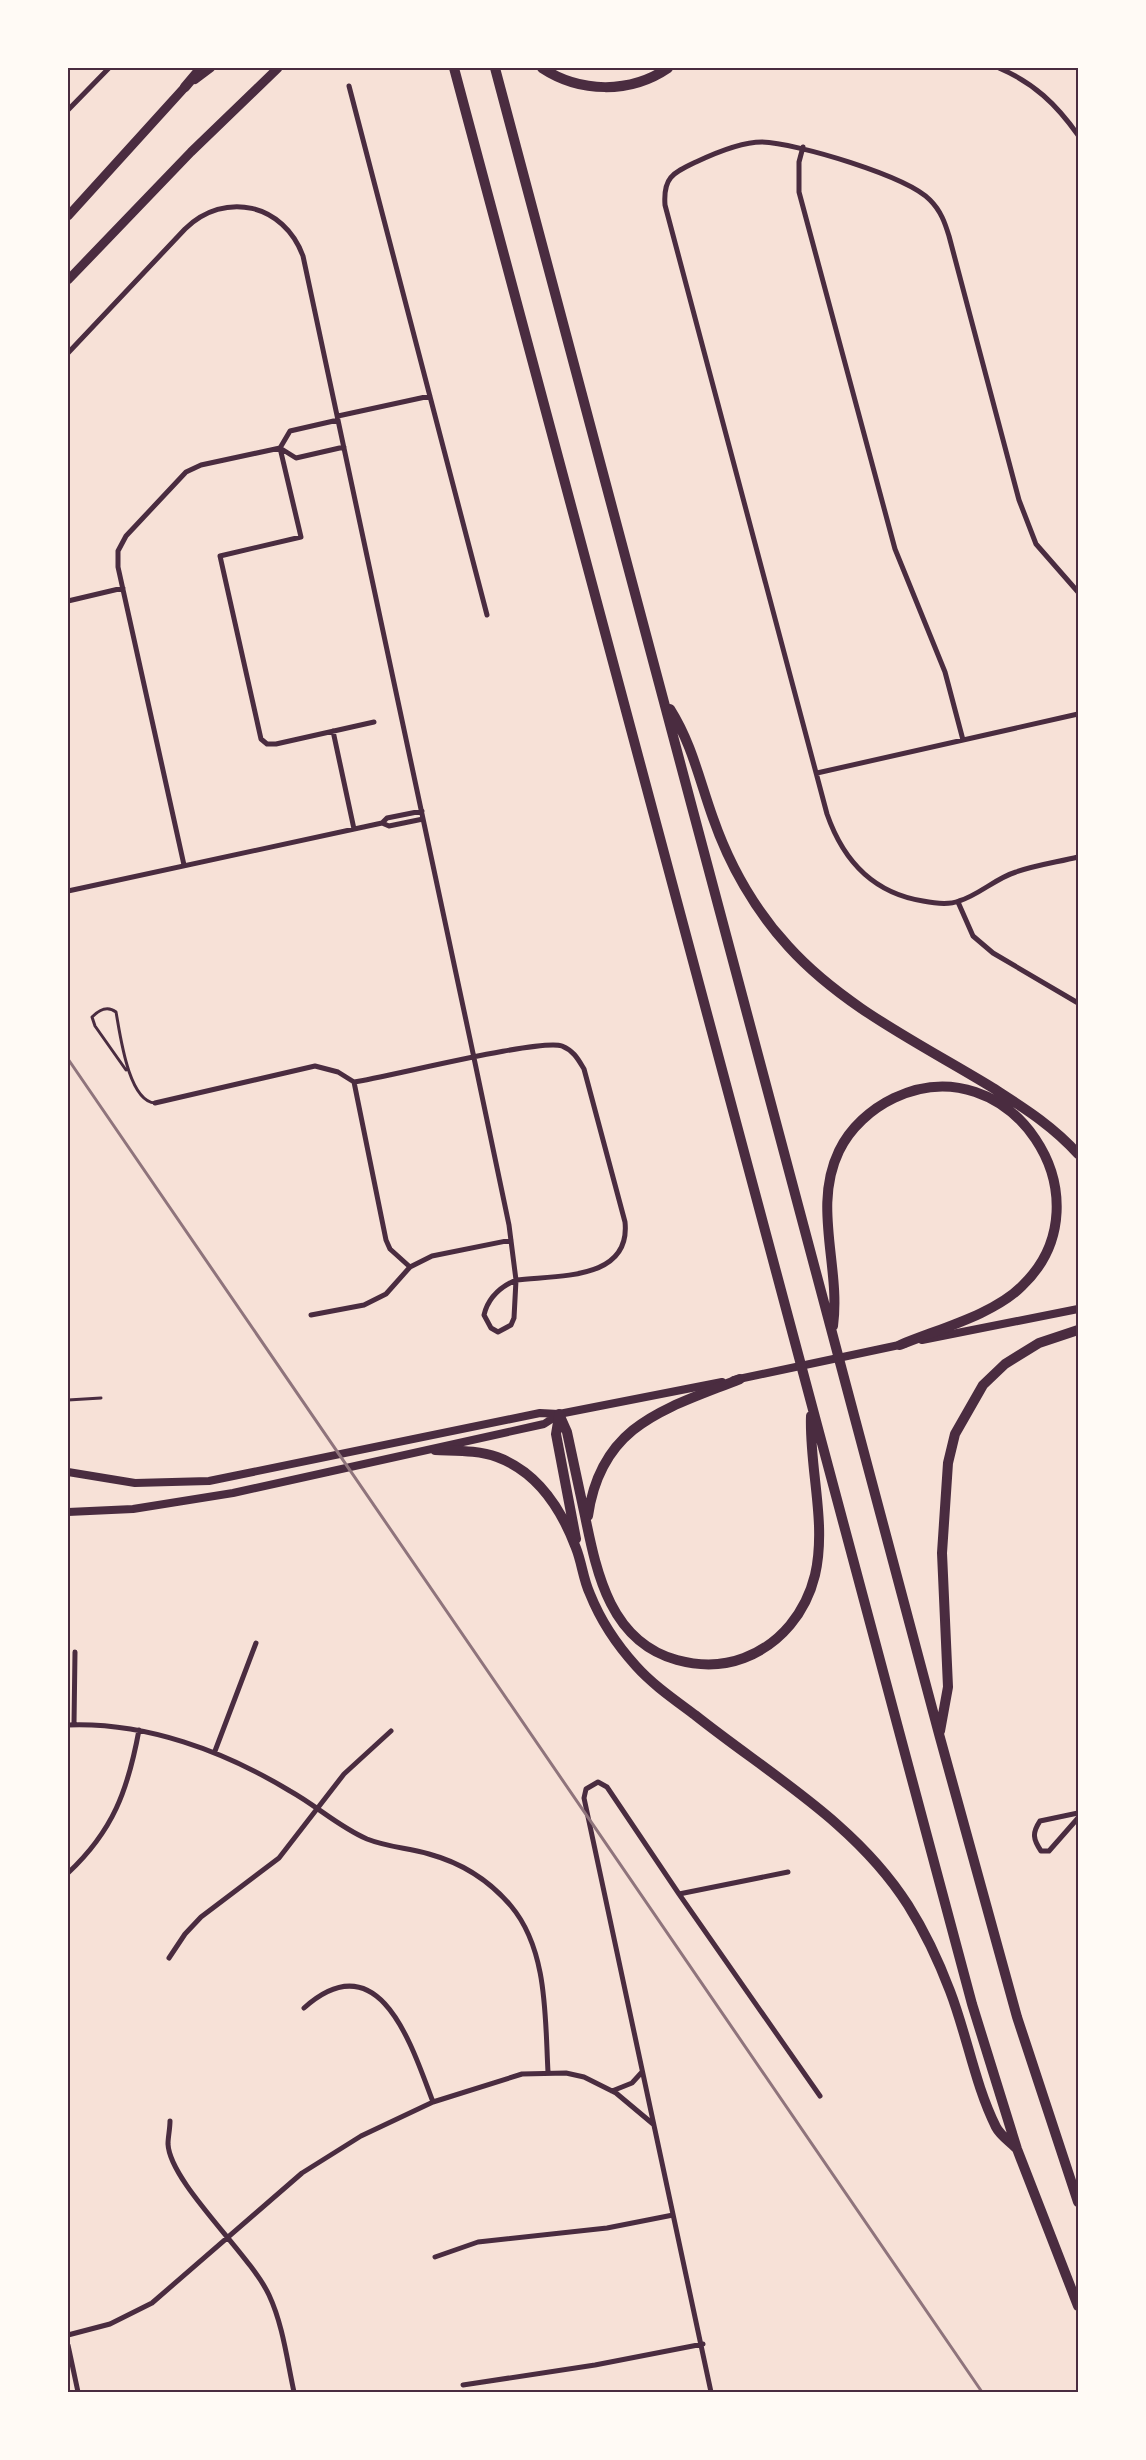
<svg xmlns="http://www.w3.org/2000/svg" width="1146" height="2460" font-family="'Work Sans',sans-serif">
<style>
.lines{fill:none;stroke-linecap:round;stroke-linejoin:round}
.service{stroke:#4a2c40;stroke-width:3}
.minor{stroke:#4a2c40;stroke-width:5}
.primary{stroke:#4a2c40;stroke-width:8}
.trunk{stroke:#4a2c40;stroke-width:9}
.motorway{stroke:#4a2c40;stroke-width:10}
.rail{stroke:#8f747c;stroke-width:3}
.neatline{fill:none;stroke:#4a2c40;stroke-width:2}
</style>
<rect width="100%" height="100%" fill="#f7e1d7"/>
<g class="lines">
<!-- service -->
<path class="service" d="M 126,1070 L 95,1026 L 92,1017 C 99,1010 107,1005 116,1012 C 120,1033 128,1101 155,1103
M 68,1400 L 101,1398"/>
<!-- minor -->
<path class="minor" d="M 999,68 C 1034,83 1056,104 1078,135
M 349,86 L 487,615
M 68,110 L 109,68
M 803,147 L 799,162 L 799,192 L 895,549 L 945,672 L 963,740
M 68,353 L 185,229 C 225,190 284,204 303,256 C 359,517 414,778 470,1039 L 474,1058 L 509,1225 L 516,1280 C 557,1275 631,1281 625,1222 L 584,1069 C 578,1059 574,1051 562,1046 C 541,1038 388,1077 354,1082 L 338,1072 L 315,1066 L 155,1103
M 338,416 L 430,396
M 338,420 L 290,431 L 280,448 L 296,458 L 344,447
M 1078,592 L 1036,544 L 1019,500 L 949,236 C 945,223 941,211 930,200 C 907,176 796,143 762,142 C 741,142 715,153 696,162 C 673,173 663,177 665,205 L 827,814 C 843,860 873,893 923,901 C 933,903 949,905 959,901 C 979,895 996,878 1016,872 C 1036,865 1058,862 1078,857
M 68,601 L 123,588
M 333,731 L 354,829
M 817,773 L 1078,714
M 382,823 L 389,826 L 423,819
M 184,865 L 118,567 L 118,551 L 126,536 L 186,472 L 201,465 L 280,448 L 301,537 L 220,556 L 261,739 L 267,744 L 276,744 L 374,722
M 68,891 L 382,823 L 387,818 L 422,811
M 958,902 L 973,936 L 993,953 L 1078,1003
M 354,1082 L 386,1240 L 390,1249 L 410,1267
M 516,1280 L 514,1318 L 511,1325 L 498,1332 L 491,1328 L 484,1315 C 488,1298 500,1287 516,1280 Z
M 311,1315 L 364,1305 L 386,1294 L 410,1267 L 432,1256 L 511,1240
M 74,1724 L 75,1652
M 68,1725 C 146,1722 224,1751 290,1791 C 317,1806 339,1827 367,1839 C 387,1847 408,1848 429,1854 C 462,1863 489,1880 511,1906 C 548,1950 545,2018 548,2072
M 215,1751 L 256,1643
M 1078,1813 L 1040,1821 C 1032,1833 1033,1839 1041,1851 L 1049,1851 L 1078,1818
M 68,1873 C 113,1831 128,1790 139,1730
M 679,1894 L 820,2096
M 169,1958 L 185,1934 L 201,1917 L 279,1858 L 344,1774 L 391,1731
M 304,2008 C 380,1940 412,2047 433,2102
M 612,2091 L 632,2083 L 642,2072
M 170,2121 C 170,2129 168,2137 168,2144 C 170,2183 250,2254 269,2295 C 283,2325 287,2360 294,2392
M 435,2257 L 478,2242 L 607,2228 L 673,2215
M 68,2335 L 110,2324 L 152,2303 L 302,2173 L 361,2136 L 433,2102 L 522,2074 L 566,2073 L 584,2077 L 616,2093 L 653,2124
M 68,2345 L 78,2392
M 463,2385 L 595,2365 L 703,2344
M 711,2392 L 584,1798 L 586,1789 L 598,1782 L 607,1787 L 679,1894 L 788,1872"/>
<!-- primary -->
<path class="primary" d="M 195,80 L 211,68
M 922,1340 L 1078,1309
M 734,1380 L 904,1344
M 68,1472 L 135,1483 L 209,1481 L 540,1413 L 559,1414 L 722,1382
M 68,1512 L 133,1509 L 233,1493 L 544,1424 L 558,1415"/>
<!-- trunk -->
<path class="trunk" d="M 68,216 L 185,87
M 68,280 L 191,152 L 278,68"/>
<!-- motorway -->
<path class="motorway" d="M 454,68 L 972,2004 L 1017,2149 L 1078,2306
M 495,68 L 939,1734 L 1017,2017 L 1078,2202
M 542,68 C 580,93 630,94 668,68
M 185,87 L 201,68
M 670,709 C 692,744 699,779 713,818 C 729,864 755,910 788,946 C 844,1008 923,1045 993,1088 C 1024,1108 1053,1126 1078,1154
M 833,1326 C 841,1267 812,1207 839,1151 C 850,1128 871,1109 894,1098 C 1009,1043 1113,1199 1022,1286 C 993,1315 938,1329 900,1345
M 559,1414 L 567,1432 C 573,1460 579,1488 585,1516 C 597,1575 611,1642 677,1660 C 699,1666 723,1666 744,1658 C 781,1644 806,1612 815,1575 C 827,1523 809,1468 811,1416
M 559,1416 L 556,1434 L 576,1539
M 435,1450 C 455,1451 478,1450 497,1457 C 538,1472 561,1508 576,1548 C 582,1563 583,1579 590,1594 C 600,1619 617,1645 636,1666 C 653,1685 675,1700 695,1715 C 769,1774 856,1823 908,1905 C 925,1932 939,1962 950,1991 C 967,2035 975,2085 996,2127 C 1000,2135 1010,2142 1016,2148
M 588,1516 C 601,1424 665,1409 740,1379
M 940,1731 L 948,1687 L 942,1553 L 948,1463 L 955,1434 L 983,1385 L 1005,1364 L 1039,1343 L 1078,1330"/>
<!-- rail -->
<path class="rail" d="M 68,1059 L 982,2392"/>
</g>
<!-- border -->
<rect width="1146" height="2460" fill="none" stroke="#fffaf5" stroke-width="138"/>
<rect x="69" y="69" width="1008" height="2322" class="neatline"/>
</svg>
